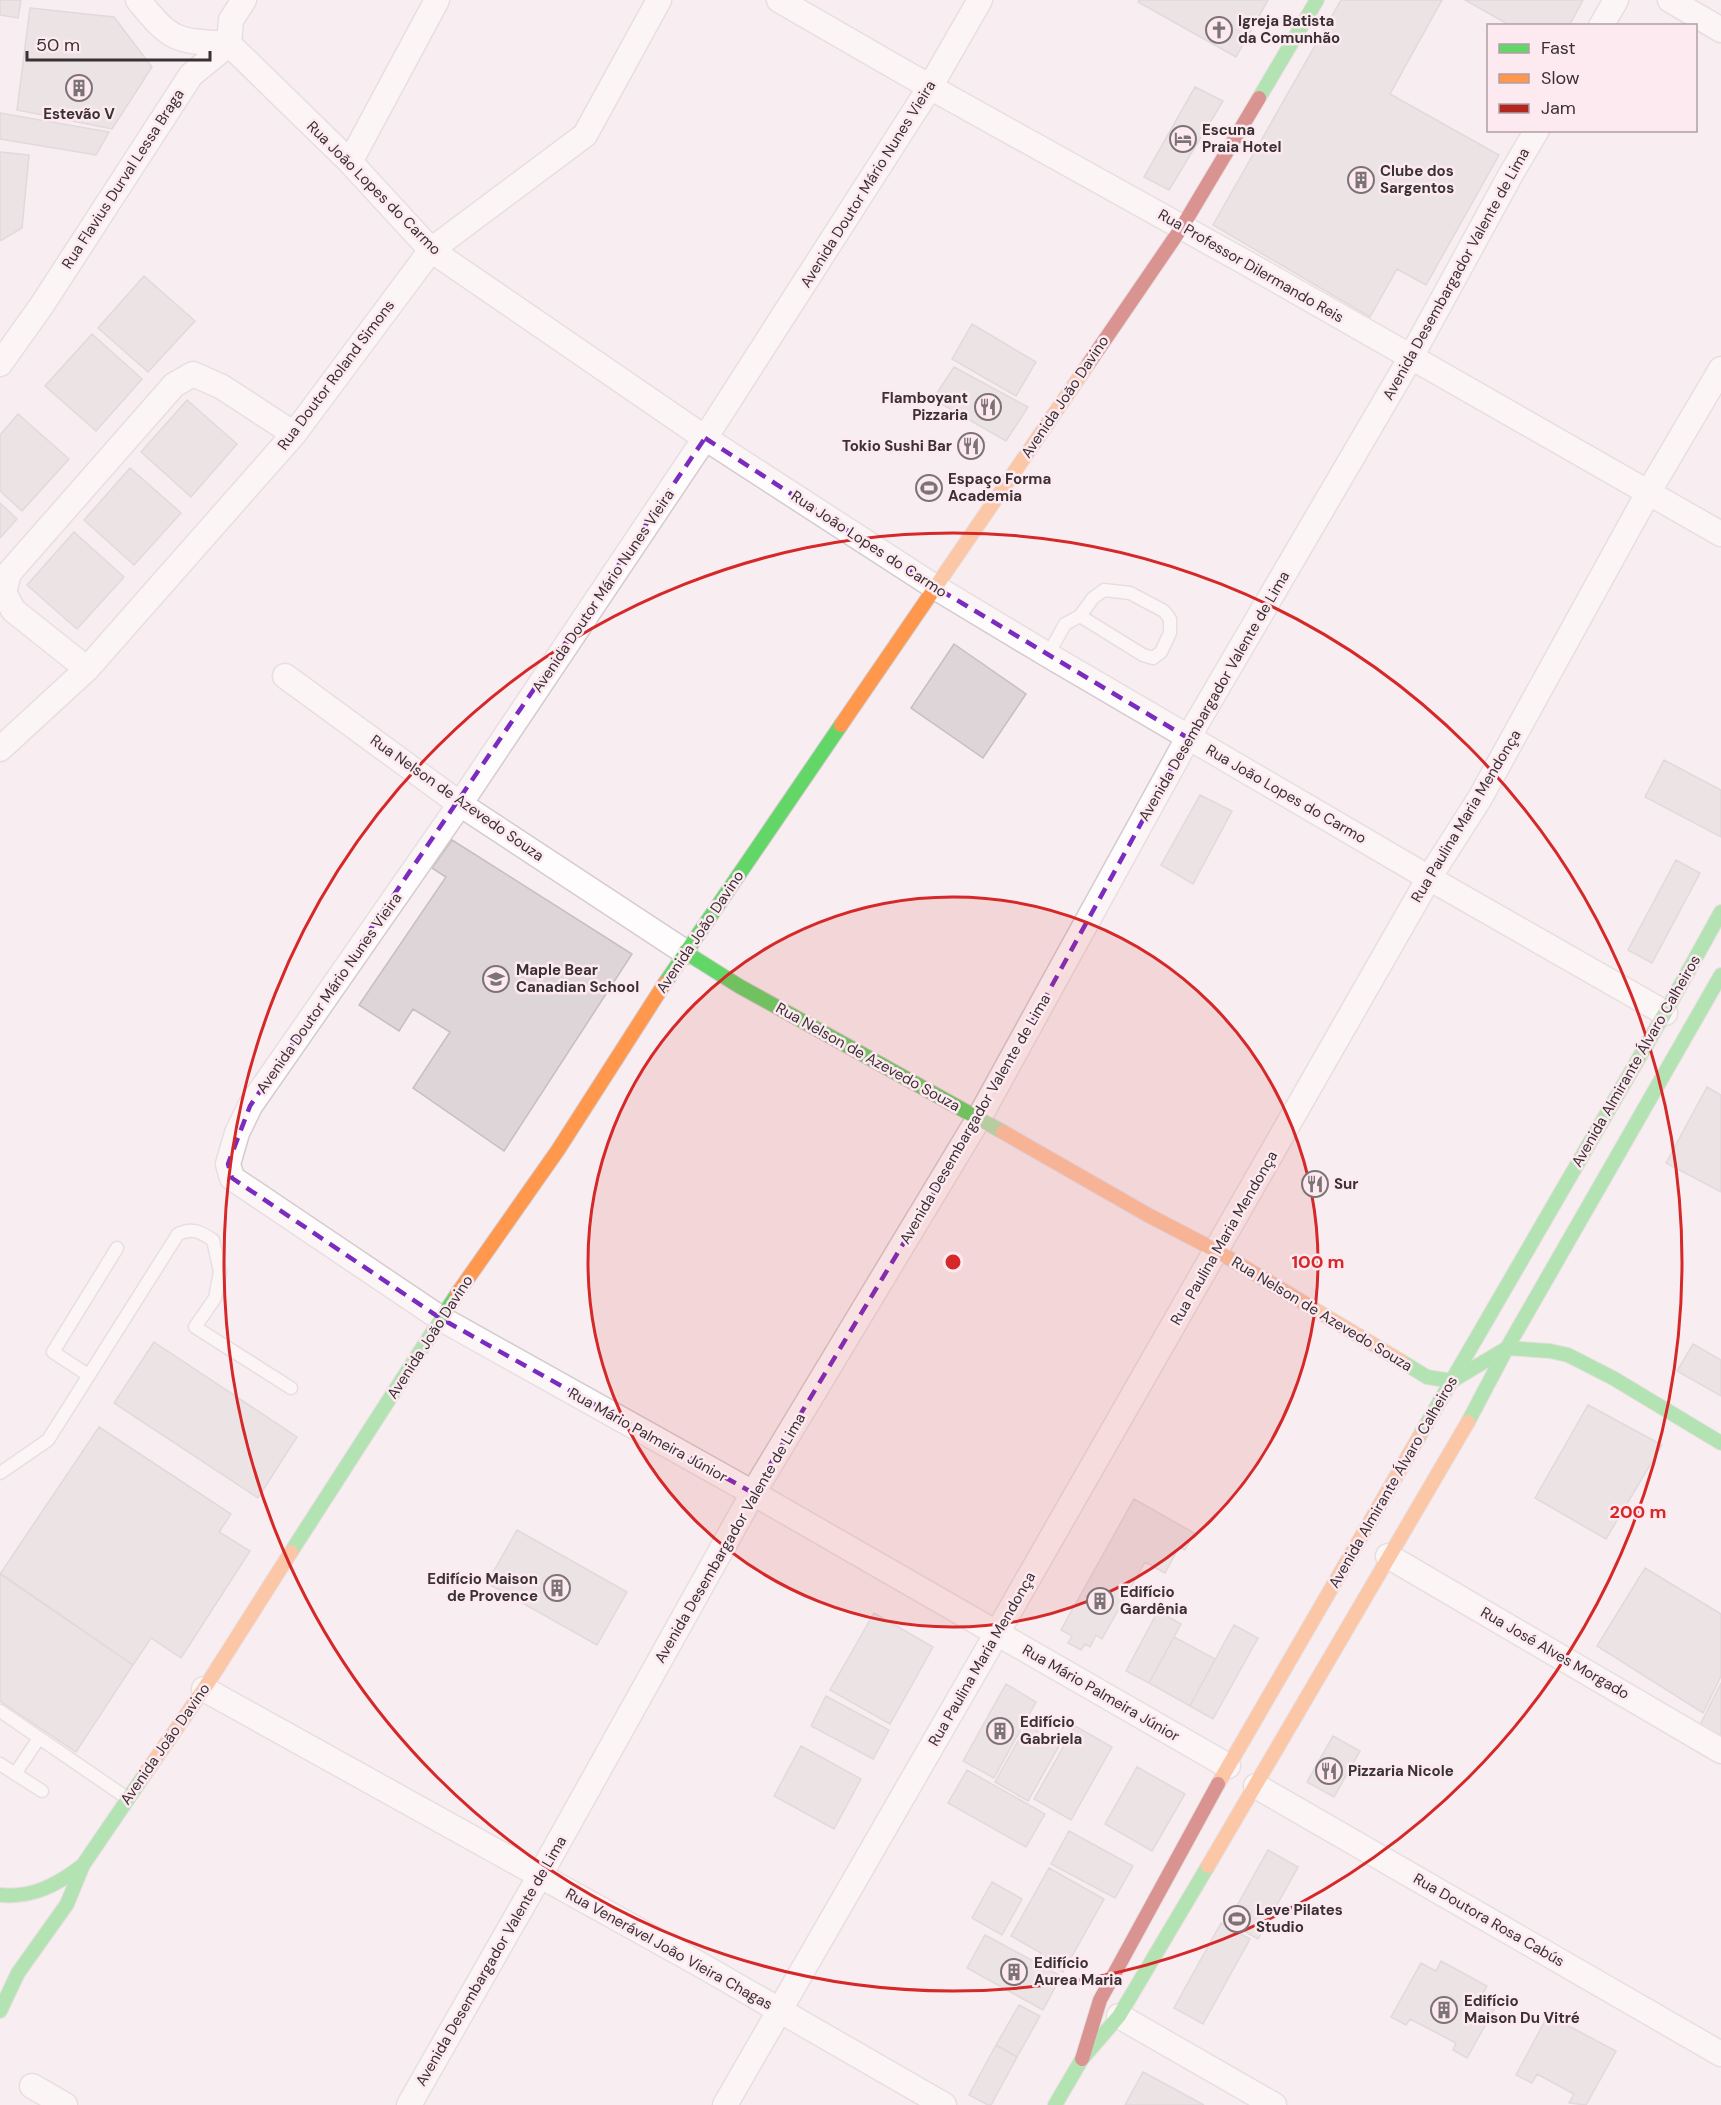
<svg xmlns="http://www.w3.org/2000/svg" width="1721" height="2105" font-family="'DM Sans',sans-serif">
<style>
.building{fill:#ded5d8;stroke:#c6bec1;stroke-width:1.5}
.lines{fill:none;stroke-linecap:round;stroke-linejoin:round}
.lane-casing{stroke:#d4cbce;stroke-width:15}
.street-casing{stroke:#d4cbce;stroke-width:27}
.fast-casing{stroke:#d4cbce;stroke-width:16}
.slow-casing{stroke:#d4cbce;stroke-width:16}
.jam-casing{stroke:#d4cbce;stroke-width:16}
.lane{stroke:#fefcfd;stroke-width:12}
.street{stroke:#fefcfd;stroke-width:24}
.fast{stroke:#63d668;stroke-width:14}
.slow{stroke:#ff974d;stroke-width:14}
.jam{stroke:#b3261e;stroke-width:14}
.marked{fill:none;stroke:#7b2cbf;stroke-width:4.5;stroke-dasharray:12 8;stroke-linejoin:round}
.ring{fill:none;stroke:#d62828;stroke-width:3}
.labels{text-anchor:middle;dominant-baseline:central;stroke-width:5;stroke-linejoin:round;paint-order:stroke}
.poi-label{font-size:15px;font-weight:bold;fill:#393134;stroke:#fde9f0;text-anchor:start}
.street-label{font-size:15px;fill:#393134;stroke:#fde9f0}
.centre{fill:#d62828;stroke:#fde9f0;stroke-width:3}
.ring-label{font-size:18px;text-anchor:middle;font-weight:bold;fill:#d62828;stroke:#fde9f0;stroke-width:5;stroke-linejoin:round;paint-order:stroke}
</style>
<rect width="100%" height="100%" fill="#f8eef1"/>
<!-- building -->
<path class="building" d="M 0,0 L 21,0 L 18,18 L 0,15 Z
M 1139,0 L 1268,0 L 1236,57 L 1138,2 Z
M 1341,0 L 1442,0 L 1390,94 L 1499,155 L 1426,285 L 1397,269 L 1370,317 L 1213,225 Z
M 1465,0 L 1583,0 L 1569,26 L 1511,26 Z
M 30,8 L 114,17 L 152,67 L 112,129 L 17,110 Z
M 1195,87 L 1223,101 L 1169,190 L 1144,177 Z
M 0,113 L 109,132 L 96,155 L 0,139 Z
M 0,152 L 29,155 L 22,228 L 0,241 Z
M 144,276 L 195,321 L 148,372 L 98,328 Z
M 972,324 L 1036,362 L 1016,396 L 952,359 Z
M 92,334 L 142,379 L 96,431 L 45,386 Z
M 954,367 L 1028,407 L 1006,441 L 933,399 Z
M 187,400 L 237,444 L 191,497 L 141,452 Z
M 18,414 L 69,459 L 22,511 L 0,491 L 0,435 Z
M 130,468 L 181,513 L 134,565 L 84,520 Z
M 0,503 L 17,519 L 0,538 Z
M 74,532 L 124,577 L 77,629 L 27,585 Z
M 954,644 L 1026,694 L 983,758 L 911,708 Z
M 1664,760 L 1721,790 L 1721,837 L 1645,797 Z
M 1200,795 L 1232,811 L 1193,884 L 1161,865 Z
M 452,840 L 632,954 L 504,1151 L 413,1088 L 450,1032 L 413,1009 L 399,1031 L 359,1005 L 446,877 L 432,868 Z
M 1676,860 L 1700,873 L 1652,963 L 1628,950 Z
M 1707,1087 L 1721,1095 L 1721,1192 L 1666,1163 Z
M 154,1342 L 297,1437 L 258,1498 L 114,1403 Z
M 1693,1344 L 1721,1360 L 1721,1396 L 1677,1371 Z
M 1588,1405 L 1662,1445 L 1606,1539 L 1535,1498 Z
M 99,1427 L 231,1514 L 219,1532 L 250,1551 L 181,1658 L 151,1638 L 133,1665 L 0,1574 Z
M 1134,1499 L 1194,1533 L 1185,1550 L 1179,1547 L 1165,1573 L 1145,1562 L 1102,1639 L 1096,1635 L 1090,1647 L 1085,1644 L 1081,1650 L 1068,1643 L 1072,1636 L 1061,1630 Z
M 517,1530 L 627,1592 L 597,1645 L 487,1583 Z
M 1645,1568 L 1721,1614 L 1721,1676 L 1703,1713 L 1597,1646 Z
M 0,1573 L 133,1665 L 76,1752 L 0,1701 Z
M 1158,1611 L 1181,1624 L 1149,1683 L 1126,1671 Z
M 874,1613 L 933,1647 L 890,1724 L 830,1690 Z
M 1234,1625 L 1258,1638 L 1213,1719 L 1190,1706 Z
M 1174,1637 L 1215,1659 L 1190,1706 L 1149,1683 Z
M 1721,1683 L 1721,1746 L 1697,1731 Z
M 1006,1684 L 1036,1702 L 994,1778 L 963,1761 Z
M 826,1696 L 889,1730 L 873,1759 L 811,1726 Z
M 1027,1725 L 1060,1744 L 1028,1801 L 995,1782 Z
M 1075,1726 L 1112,1747 L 1071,1820 L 1034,1799 Z
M 1333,1736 L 1360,1751 L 1334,1797 L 1307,1782 Z
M 801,1746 L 861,1779 L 834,1829 L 774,1796 Z
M 1137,1767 L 1185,1794 L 1152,1851 L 1105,1824 Z
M 967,1770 L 1045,1814 L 1026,1847 L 948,1803 Z
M 1069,1831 L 1133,1866 L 1115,1898 L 1051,1864 Z
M 1268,1850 L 1298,1867 L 1258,1939 L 1228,1922 Z
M 1049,1868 L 1104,1899 L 1063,1972 L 1038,1958 L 1041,1953 L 1011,1936 Z
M 992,1882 L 1022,1899 L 1002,1935 L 972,1918 Z
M 1221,1923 L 1250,1939 L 1203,2024 L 1174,2008 Z
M 985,1935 L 1061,1976 L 1043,2010 L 967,1968 Z
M 1441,1961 L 1487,1986 L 1482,1996 L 1497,2004 L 1467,2058 L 1453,2050 L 1456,2043 L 1410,2019 L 1406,2025 L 1391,2017 L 1421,1963 L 1436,1971 Z
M 1019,2005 L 1040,2016 L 1017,2057 L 996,2045 Z
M 1548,2015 L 1616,2051 L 1586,2105 L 1569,2103 L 1574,2094 L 1537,2074 L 1532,2083 L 1516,2075 Z
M 996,2045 L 1017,2057 L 991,2105 L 988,2105 L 969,2095 Z
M 1143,2072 L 1204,2105 L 1125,2105 Z"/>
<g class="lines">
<defs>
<path id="lane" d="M 1048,655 L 1065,624 L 1080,616 L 1143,655 L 1153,658 L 1161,652 L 1170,633 L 1170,619 L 1164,611 L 1130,593 L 1104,590 L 1093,598 L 1080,616
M 88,1375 L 53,1352 L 117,1248
M 0,1473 L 48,1440 L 178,1234 C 193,1227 200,1232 213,1240 L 220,1272 L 215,1298 L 195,1327 L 291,1388
M 0,1711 L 127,1798
M 0,1764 L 42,1791
M 15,1774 L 39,1738"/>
<path id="street" d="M 138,0 C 172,42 176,41 229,44 L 350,162 L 431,250 L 705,438 L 935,587 L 1048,655 L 1429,878 L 1665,1013
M 779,0 L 930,87 L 1250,265 L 1721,534
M 980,0 L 930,87 L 705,438 L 460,804 L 250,1106 L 237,1133 L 228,1164 L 232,1178 L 440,1318 L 753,1493 L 1228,1766
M 1670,0 L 1721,30
M 1601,26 L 1616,0
M 350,162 L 437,0
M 0,364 L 42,305 L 191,75 L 229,44 L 231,20 L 244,0
M 87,669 L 13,610 L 4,592 L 9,573 L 174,385 L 193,374 L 222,387 L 294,434
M 285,676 L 460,804 L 685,952
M 0,749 L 87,669 L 294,434 L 431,250 L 585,135 L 659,0
M 1388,1556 L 1721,1751
M 204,1689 L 701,1965 L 944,2105
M 1256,1786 L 1721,2054
M 1119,2016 L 1274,2105
M 32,2086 L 65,2105
M 409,2105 L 539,1877 L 753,1493 L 979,1118 L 1188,738 L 1411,357 L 1511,174 L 1537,130
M 725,2105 L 997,1633 L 1429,878 L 1480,798 L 1648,493 L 1721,369"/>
<path id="fast" d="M 1259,98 L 1317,0
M 685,952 L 739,986 L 1003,1132
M 665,983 L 841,725
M 1401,1361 L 1427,1377 L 1452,1381 L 1507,1348 L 1550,1351 L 1568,1355 L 1613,1378 L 1721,1443
M 1468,1422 L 1507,1348 L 1721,975
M 1419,1437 L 1665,1013 L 1721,912
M 291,1552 L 457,1294
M 0,1895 C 33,1898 57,1885 83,1865
M 0,2011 L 18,1973 L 67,1904 L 83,1865 L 145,1774
M 1055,2105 L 1082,2059 L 1119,2016 L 1208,1866"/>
<path id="slow" d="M 841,725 L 1089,363
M 1003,1132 L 1148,1215 L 1217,1251 L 1401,1361
M 457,1294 L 558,1150 L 665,983
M 145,1774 L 204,1689 L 291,1552
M 1218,1784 L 1419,1437
M 1208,1866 L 1468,1422"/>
<path id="jam" d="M 1089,363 L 1182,227 L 1259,98
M 1082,2059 L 1100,2000 L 1218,1784"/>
</defs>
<!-- lane casing -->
<use href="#lane" class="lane-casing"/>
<!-- street casing -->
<use href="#street" class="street-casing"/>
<!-- fast casing -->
<use href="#fast" class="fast-casing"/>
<!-- slow casing -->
<use href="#slow" class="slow-casing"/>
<!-- jam casing -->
<use href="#jam" class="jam-casing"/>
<!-- lane -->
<use href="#lane" class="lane"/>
<!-- street -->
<use href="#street" class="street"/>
<!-- fast -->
<use href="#fast" class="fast"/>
<!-- slow -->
<use href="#slow" class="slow"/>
<!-- jam -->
<use href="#jam" class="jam"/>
</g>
<!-- marked area -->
<path d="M0 0H1721V2105H0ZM 705,438 L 935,587 L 1188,738 L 979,1118 L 753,1493 L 440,1318 L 232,1178 L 228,1164 L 250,1106 Z" fill="#f8eef1" fill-opacity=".55" fill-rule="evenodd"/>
<path class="marked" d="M 705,438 L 935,587 L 1188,738 L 979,1118 L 753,1493 L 440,1318 L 232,1178 L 228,1164 L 250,1106 Z"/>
<!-- distance rings -->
<circle cx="953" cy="1262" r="365" fill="#d62828" fill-opacity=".12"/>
<g class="ring">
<circle cx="953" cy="1262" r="365"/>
<circle cx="953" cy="1262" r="729"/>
</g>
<!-- icons -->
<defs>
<symbol id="church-ring" viewBox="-11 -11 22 22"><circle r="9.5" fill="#fde9f0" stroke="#7c7376" stroke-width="1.5"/><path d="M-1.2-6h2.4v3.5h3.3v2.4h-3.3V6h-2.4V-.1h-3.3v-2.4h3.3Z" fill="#7c7376"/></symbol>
<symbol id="building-ring" viewBox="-11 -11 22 22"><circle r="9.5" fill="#fde9f0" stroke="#7c7376" stroke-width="1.5"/><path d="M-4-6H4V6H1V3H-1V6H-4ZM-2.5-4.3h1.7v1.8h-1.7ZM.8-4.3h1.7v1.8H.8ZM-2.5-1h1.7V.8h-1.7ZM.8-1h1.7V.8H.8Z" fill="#7c7376"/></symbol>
<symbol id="hotel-ring" viewBox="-11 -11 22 22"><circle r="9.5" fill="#fde9f0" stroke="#7c7376" stroke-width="1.5"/><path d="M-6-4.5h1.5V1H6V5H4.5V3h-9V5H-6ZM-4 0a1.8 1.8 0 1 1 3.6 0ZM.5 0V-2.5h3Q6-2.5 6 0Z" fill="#7c7376"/></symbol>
<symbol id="restaurant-ring" viewBox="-11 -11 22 22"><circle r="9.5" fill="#fde9f0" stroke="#7c7376" stroke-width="1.5"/><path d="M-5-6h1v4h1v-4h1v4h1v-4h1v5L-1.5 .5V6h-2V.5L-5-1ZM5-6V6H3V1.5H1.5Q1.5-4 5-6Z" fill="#7c7376"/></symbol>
<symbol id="stadium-ring" viewBox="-11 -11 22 22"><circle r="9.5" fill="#fde9f0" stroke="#7c7376" stroke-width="1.5"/><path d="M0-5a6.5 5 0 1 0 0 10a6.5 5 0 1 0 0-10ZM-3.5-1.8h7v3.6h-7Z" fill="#7c7376"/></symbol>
<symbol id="school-ring" viewBox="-11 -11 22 22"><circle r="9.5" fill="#fde9f0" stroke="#7c7376" stroke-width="1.5"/><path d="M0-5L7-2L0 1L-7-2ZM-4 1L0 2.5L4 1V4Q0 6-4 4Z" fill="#7c7376"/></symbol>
</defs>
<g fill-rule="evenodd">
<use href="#church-ring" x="1204" y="15" width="30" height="30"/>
<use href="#building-ring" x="64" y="73" width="30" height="30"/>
<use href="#hotel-ring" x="1168" y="124" width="30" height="30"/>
<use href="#building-ring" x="1346" y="165" width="30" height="30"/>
<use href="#restaurant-ring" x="973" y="392" width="30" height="30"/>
<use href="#restaurant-ring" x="956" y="431" width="30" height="30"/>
<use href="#stadium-ring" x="914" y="473" width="30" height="30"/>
<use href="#school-ring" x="481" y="964" width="30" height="30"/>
<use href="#restaurant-ring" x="1300" y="1169" width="30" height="30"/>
<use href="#building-ring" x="542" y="1573" width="30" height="30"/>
<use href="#building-ring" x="1085" y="1586" width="30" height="30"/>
<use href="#building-ring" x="985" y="1716" width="30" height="30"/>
<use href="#restaurant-ring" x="1314" y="1756" width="30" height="30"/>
<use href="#stadium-ring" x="1222" y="1904" width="30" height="30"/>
<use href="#building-ring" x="999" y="1957" width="30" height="30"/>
<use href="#building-ring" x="1429" y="1995" width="30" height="30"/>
</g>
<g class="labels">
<!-- poi labels -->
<g class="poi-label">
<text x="1238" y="21">Igreja Batista<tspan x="1238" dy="17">da Comunhão</tspan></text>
<text x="79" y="114" text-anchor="middle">Estevão V</text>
<text x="1202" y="130">Escuna<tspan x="1202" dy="17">Praia Hotel</tspan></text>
<text x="1380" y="171">Clube dos<tspan x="1380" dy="17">Sargentos</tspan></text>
<text x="968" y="398" text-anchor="end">Flamboyant<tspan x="968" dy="17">Pizzaria</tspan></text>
<text x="952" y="446" text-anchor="end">Tokio Sushi Bar</text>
<text x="948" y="479">Espaço Forma<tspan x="948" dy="17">Academia</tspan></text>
<text x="516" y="970">Maple Bear<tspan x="516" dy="17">Canadian School</tspan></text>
<text x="1334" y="1184">Sur</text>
<text x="538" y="1579" text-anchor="end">Edifício Maison<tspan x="538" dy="17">de Provence</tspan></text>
<text x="1120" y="1592">Edifício<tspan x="1120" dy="17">Gardênia</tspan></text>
<text x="1020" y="1722">Edifício<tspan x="1020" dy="17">Gabriela</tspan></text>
<text x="1348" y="1771">Pizzaria Nicole</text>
<text x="1256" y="1910">Leve Pilates<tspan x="1256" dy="17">Studio</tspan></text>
<text x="1034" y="1963">Edifício<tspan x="1034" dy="17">Aurea Maria</tspan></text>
<text x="1464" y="2001">Edifício<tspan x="1464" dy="17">Maison Du Vitré</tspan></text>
</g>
<!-- street labels -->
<g class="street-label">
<text transform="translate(123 179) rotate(-57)">Rua Flavius Durval Lessa Braga</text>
<text transform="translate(868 184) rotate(-58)">Avenida Doutor Mário Nunes Vieira</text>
<text transform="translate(374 188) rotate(45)">Rua João Lopes do Carmo</text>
<text transform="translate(1251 266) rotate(30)">Rua Professor Dilermando Reis</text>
<text transform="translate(1456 274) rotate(-61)">Avenida Desembargador Valente de Lima</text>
<text transform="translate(336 375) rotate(-53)">Rua Doutor Roland Simons</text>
<text transform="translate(1065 397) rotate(-56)">Avenida João Davino</text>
<text transform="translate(869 544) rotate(33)">Rua João Lopes do Carmo</text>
<text transform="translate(603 591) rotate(-56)">Avenida Doutor Mário Nunes Vieira</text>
<text transform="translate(1214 696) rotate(-60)">Avenida Desembargador Valente de Lima</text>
<text transform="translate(1286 794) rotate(30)">Rua João Lopes do Carmo</text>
<text transform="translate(457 798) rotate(35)">Rua Nelson de Azevedo Souza</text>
<text transform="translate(1466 816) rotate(-59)">Rua Paulina Maria Mendonça</text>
<text transform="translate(700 932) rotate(-56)">Avenida João Davino</text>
<text transform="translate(329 993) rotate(-55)">Avenida Doutor Mário Nunes Vieira</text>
<text transform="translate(868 1057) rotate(29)">Rua Nelson de Azevedo Souza</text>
<text transform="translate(1636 1061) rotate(-60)">Avenida Almirante Álvaro Calheiros</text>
<text transform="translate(975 1119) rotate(-60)">Avenida Desembargador Valente de Lima</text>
<text transform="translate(1224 1238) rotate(-60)">Rua Paulina Maria Mendonça</text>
<text transform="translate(1322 1314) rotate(31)">Rua Nelson de Azevedo Souza</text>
<text transform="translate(430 1337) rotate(-57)">Avenida João Davino</text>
<text transform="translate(648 1435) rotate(29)">Rua Mário Palmeira Júnior</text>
<text transform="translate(1393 1482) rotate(-60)">Avenida Almirante Álvaro Calheiros</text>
<text transform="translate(730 1538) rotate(-60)">Avenida Desembargador Valente de Lima</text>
<text transform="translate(1555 1653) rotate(30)">Rua José Alves Morgado</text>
<text transform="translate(982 1659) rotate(-60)">Rua Paulina Maria Mendonça</text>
<text transform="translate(1101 1693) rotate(30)">Rua Mário Palmeira Júnior</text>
<text transform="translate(165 1744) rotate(-55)">Avenida João Davino</text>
<text transform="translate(1489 1920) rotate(30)">Rua Doutora Rosa Cabús</text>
<text transform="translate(669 1949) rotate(29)">Rua Venerável João Vieira Chagas</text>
<text transform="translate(491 1961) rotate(-60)">Avenida Desembargador Valente de Lima</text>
</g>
</g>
<circle cx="953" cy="1262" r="9" class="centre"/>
<g class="ring-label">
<text x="1318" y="1268">100 m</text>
<text x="1638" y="1518">200 m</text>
</g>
<!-- legend -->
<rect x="1487" y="24" width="210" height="108" fill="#fde9f0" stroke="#af9fa5" stroke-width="1.5"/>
<rect x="1499" y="44" width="30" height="9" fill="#63d668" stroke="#af9fa5" stroke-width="1.5"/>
<text x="1541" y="54" font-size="18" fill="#393134">Fast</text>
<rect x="1499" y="74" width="30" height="9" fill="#ff974d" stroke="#af9fa5" stroke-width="1.5"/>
<text x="1541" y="84" font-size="18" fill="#393134">Slow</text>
<rect x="1499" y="104" width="30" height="9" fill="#b3261e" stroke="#af9fa5" stroke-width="1.5"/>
<text x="1541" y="114" font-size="18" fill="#393134">Jam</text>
<!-- scale -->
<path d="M27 51v9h183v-9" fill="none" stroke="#393134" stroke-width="3"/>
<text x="36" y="51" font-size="18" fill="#393134" stroke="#fde9f0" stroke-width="4.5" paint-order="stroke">50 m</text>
</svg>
